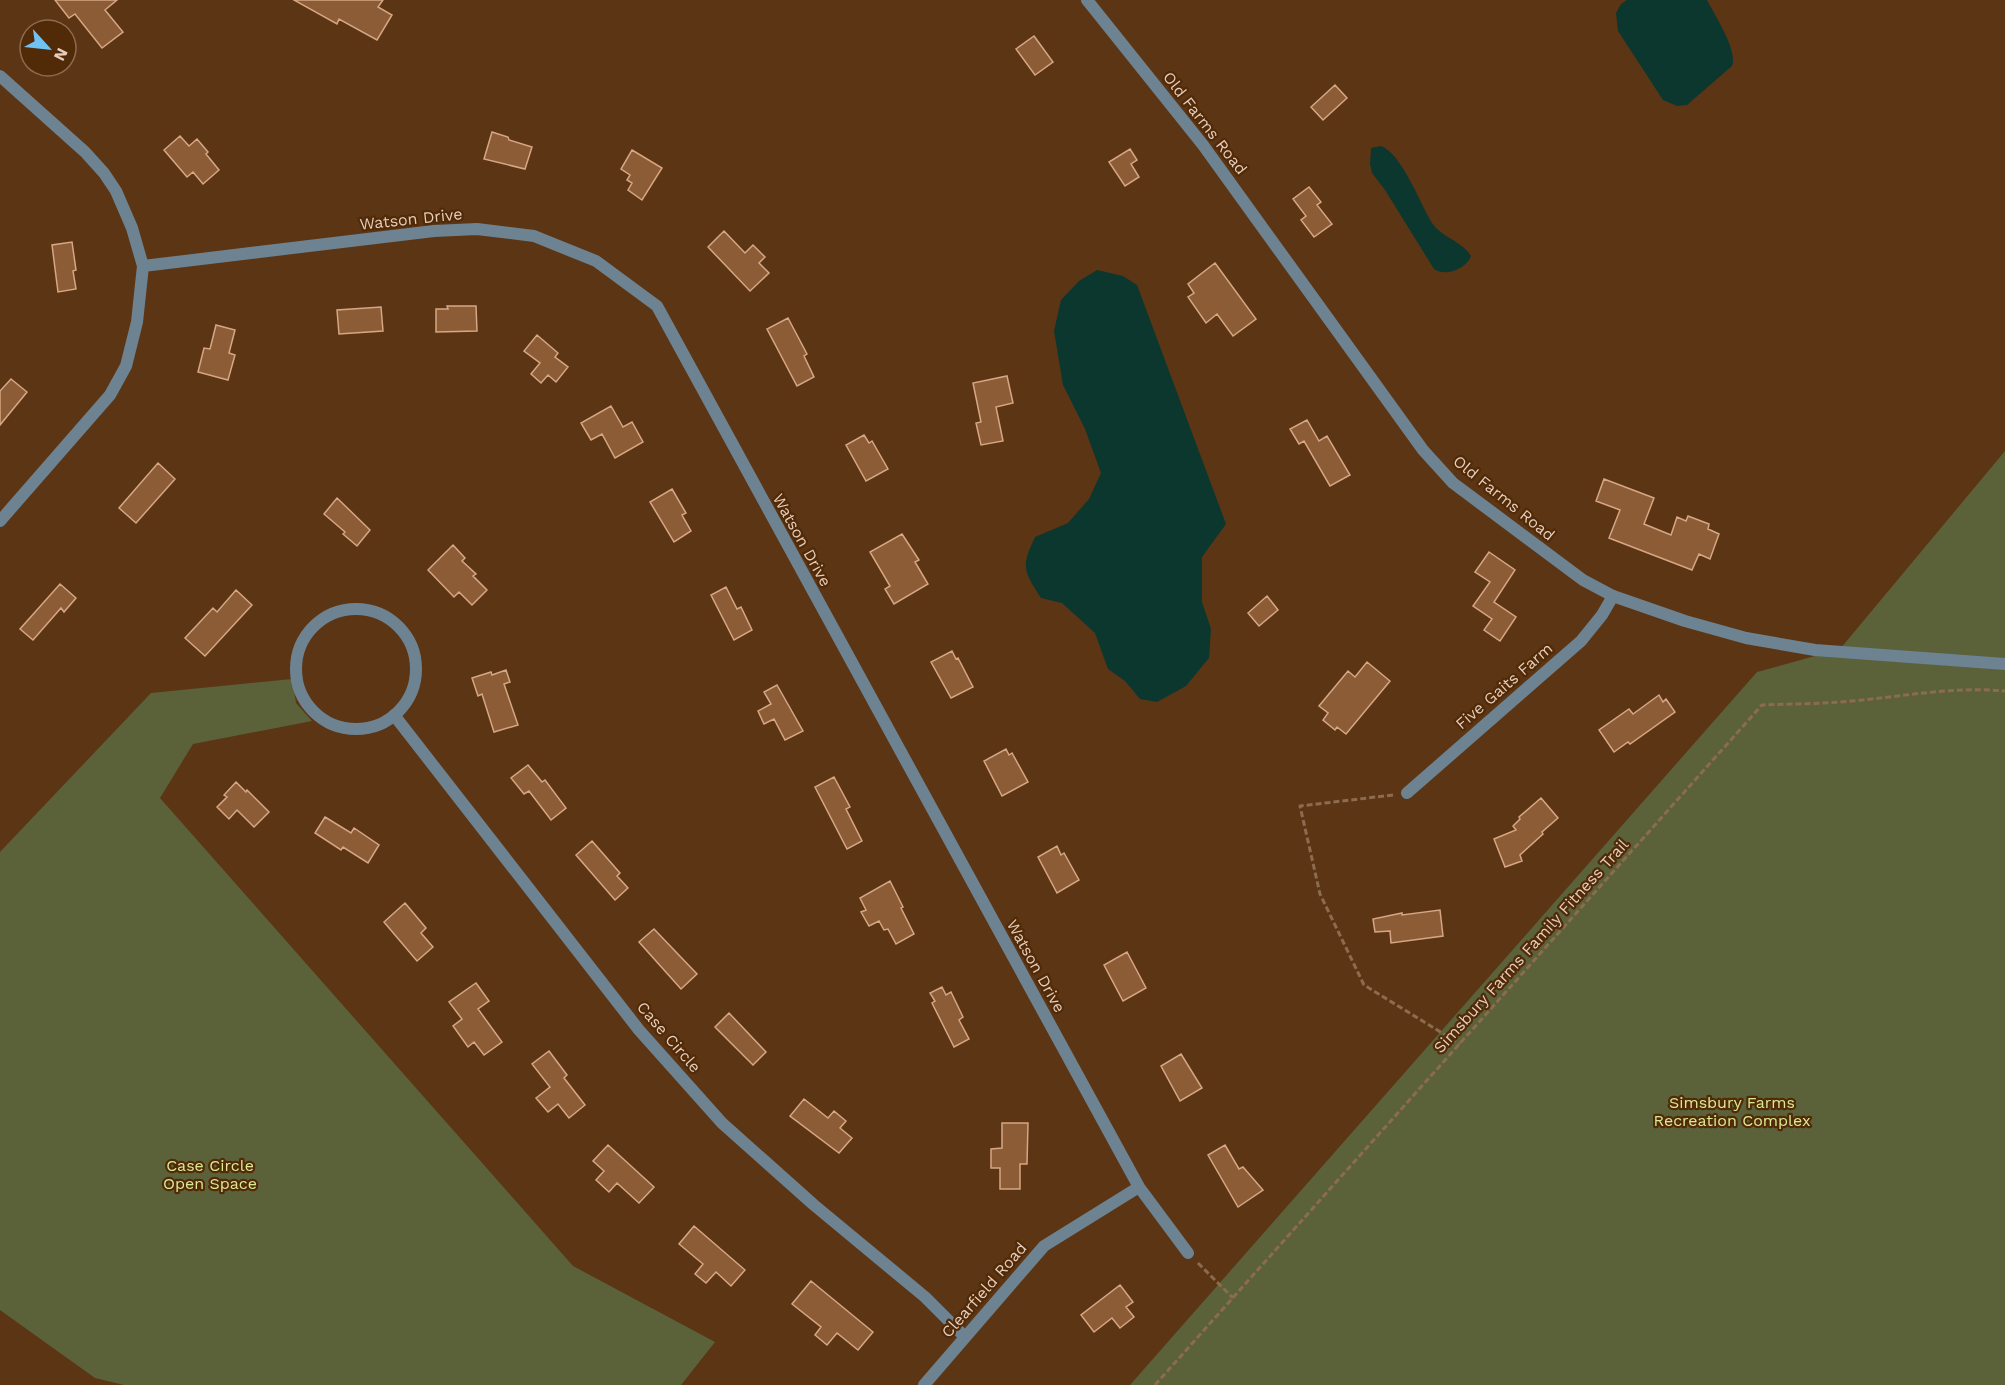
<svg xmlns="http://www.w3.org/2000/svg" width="2005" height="1385" font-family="'Work Sans',sans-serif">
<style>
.green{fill:#5b623a}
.water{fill:#0c372f}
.building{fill:#8c5c37;stroke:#d6a784;stroke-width:1.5}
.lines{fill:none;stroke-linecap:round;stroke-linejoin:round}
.path{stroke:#8d6b4f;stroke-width:3;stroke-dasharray:6 3;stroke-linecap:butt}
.minor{stroke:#6d8391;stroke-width:12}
.tertiary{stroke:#6d8391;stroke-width:12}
.labels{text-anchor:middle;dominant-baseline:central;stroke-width:4.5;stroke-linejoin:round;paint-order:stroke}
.street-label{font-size:16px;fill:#e6cdbc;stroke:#512a08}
.park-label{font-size:16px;fill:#daea93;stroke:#512a08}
</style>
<rect width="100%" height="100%" fill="#5c3514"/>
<!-- green -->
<path class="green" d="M 2005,451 L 2005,1385 L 1130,1385 L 1757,672 L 1840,649 Z
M 292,679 L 296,703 L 312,721 L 193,744 L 160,798 L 573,1266 L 715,1342 L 681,1385 L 124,1385 L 95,1378 L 0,1310 L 0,852 L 151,693 Z"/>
<!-- water -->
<path class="water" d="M 1627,0 L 1707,0 C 1715,16 1738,50 1732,66 L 1687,105 L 1677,106 L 1663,100 L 1618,31 L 1616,13 L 1621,4 Z
M 1381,146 C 1402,154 1420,203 1432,223 C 1441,237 1462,241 1471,256 C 1466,269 1446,277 1434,269 L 1385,190 L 1372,173 L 1370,164 L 1371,148 Z
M 1097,270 L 1123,276 L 1137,285 L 1226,524 L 1202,557 L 1202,602 L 1211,629 L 1209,658 L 1186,686 L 1157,702 L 1140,699 L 1125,681 L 1108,669 L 1095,633 L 1062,603 L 1041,598 C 1023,570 1021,567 1035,537 L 1068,523 L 1089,499 L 1101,473 L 1085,429 L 1063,385 L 1054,331 L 1061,300 L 1079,281 Z"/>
<!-- building -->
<path class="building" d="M 55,0 L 117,0 L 105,10 L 123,32 L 102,48 L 75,14 L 69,18 Z
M 294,0 L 383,0 L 378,7 L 392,15 L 377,40 L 339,19 L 337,24 Z
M 1034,36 L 1053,62 L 1035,75 L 1016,49 Z
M 1335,85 L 1347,98 L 1323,120 L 1311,107 Z
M 492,132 L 508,137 L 509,140 L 532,147 L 525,169 L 484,159 Z
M 180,136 L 189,146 L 197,139 L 208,152 L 206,154 L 219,170 L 203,184 L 193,172 L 187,177 L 164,150 Z
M 1130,149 L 1137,160 L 1131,164 L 1139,177 L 1125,186 L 1109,162 Z
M 632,150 L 662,168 L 642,200 L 628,190 L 632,183 L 627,180 L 630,175 L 621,169 Z
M 1309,187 L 1321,202 L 1317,205 L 1332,224 L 1314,237 L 1301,220 L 1306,216 L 1293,199 Z
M 724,231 L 745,253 L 753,245 L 765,257 L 759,263 L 769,273 L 750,291 L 708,247 Z
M 72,242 L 76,270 L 73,271 L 76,289 L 58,292 L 52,245 Z
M 1215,263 L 1256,319 L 1233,336 L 1217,314 L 1206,323 L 1188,297 L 1194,293 L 1188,284 Z
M 447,306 L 476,306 L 477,331 L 436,332 L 436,309 L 448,309 Z
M 381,307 L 383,331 L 339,334 L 337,310 Z
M 788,318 L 807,354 L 804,356 L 814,377 L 797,386 L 767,329 Z
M 216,325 L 235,330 L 229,353 L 235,355 L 228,380 L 198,372 L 204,348 L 210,349 Z
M 537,335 L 558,353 L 555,357 L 568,367 L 556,382 L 548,375 L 541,383 L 531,374 L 540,363 L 524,351 Z
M 1007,376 L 1013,403 L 996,407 L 1003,441 L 981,445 L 976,423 L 981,422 L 973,383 Z
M 11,379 L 27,392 L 0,425 L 0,391 Z
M 611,406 L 623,427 L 632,422 L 643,442 L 615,458 L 602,434 L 591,440 L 581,423 Z
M 1307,420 L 1319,441 L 1327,436 L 1350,475 L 1330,486 L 1304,441 L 1299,444 L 1290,429 Z
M 864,435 L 869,443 L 872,441 L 888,469 L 866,481 L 846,445 Z
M 158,463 L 175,479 L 136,523 L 119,508 Z
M 1604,479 L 1654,498 L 1644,524 L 1671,535 L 1677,517 L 1686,521 L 1688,516 L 1709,524 L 1708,529 L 1719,534 L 1710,559 L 1699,554 L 1692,570 L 1609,538 L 1620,510 L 1596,501 Z
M 672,489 L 686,513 L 682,515 L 691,531 L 674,542 L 650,502 Z
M 337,498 L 370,530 L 357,546 L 343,534 L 345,532 L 324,514 Z
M 902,534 L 919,560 L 915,562 L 928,584 L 894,604 L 885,589 L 890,586 L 870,552 Z
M 453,545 L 465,558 L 462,561 L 476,574 L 473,576 L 487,590 L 472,605 L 459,592 L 454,597 L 428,570 Z
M 1489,552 L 1515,570 L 1494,602 L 1516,617 L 1500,641 L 1484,630 L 1492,619 L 1473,606 L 1490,582 L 1475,572 Z
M 60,584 L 76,598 L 64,612 L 61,608 L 33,640 L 20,629 Z
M 726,587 L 737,609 L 741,607 L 752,630 L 734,640 L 711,595 Z
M 236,590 L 252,605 L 205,656 L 185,638 L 213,608 L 217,612 Z
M 1267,596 L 1278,610 L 1259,626 L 1248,613 Z
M 952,651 L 956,659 L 958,658 L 973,687 L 951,698 L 931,662 Z
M 1367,662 L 1390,681 L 1346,734 L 1337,727 L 1335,730 L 1323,720 L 1328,713 L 1319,706 L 1348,671 L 1355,677 Z
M 506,670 L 510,682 L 504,684 L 518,725 L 494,732 L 482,694 L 478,696 L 472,678 L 491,672 L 492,675 Z
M 777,685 L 803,731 L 785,740 L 774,719 L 764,724 L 758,711 L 771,704 L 764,692 Z
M 1659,695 L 1663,702 L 1666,699 L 1675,712 L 1630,744 L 1628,742 L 1614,752 L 1599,730 L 1629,709 L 1633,714 Z
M 1006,749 L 1009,755 L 1012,753 L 1028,782 L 1002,796 L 984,761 Z
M 528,765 L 542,782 L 545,780 L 566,808 L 551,820 L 529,791 L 524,794 L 511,778 Z
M 834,777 L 850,807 L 846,809 L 862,841 L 847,849 L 815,787 Z
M 236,782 L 246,792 L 247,790 L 269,812 L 254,827 L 237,810 L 229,819 L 217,807 L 227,797 L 224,795 Z
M 1541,798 L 1558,818 L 1542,832 L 1543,834 L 1520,855 L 1522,861 L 1505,867 L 1494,839 L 1516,830 L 1513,826 L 1520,819 L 1519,817 Z
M 325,817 L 351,833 L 354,828 L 379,845 L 368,863 L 343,847 L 341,850 L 315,833 Z
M 592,841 L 620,873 L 617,876 L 628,888 L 615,900 L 576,855 Z
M 1057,846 L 1061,855 L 1064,853 L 1079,880 L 1057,893 L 1038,857 Z
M 890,881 L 903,907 L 901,908 L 914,934 L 896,944 L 888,929 L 884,930 L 879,921 L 869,926 L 861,912 L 866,910 L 860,898 Z
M 405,903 L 426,928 L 421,933 L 433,947 L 417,961 L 384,922 Z
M 1440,910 L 1443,936 L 1391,943 L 1390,931 L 1375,932 L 1373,919 L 1402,913 L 1402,915 Z
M 654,929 L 697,974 L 681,989 L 639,942 Z
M 1127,952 L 1146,988 L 1123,1001 L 1104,965 Z
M 476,983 L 489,1001 L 478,1009 L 502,1042 L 484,1055 L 474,1042 L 468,1047 L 453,1026 L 462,1019 L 449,1002 Z
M 942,987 L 946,995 L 951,992 L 963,1017 L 959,1020 L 969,1039 L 954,1047 L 932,1003 L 935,1001 L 930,993 Z
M 729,1013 L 766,1052 L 753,1065 L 715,1027 Z
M 549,1051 L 567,1075 L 564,1078 L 585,1105 L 569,1118 L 558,1104 L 548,1112 L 536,1098 L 550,1087 L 532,1064 Z
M 1181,1054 L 1202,1088 L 1180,1101 L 1161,1066 Z
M 804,1099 L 828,1118 L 834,1111 L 846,1121 L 840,1128 L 852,1138 L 839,1153 L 790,1116 Z
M 1002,1123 L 1028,1123 L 1027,1164 L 1020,1164 L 1020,1189 L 1000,1189 L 1000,1168 L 991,1168 L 991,1149 L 1002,1148 Z
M 608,1145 L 654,1187 L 639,1203 L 617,1183 L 609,1192 L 596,1180 L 604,1171 L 593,1161 Z
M 1225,1145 L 1239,1169 L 1243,1167 L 1263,1190 L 1238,1207 L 1208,1155 Z
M 694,1226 L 745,1270 L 731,1286 L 716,1272 L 706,1283 L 695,1274 L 703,1264 L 679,1244 Z
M 811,1281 L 873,1332 L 858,1350 L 837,1333 L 827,1345 L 815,1335 L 821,1327 L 792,1304 Z
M 1120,1285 L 1133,1302 L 1126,1307 L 1134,1317 L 1120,1328 L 1112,1318 L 1094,1332 L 1081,1315 Z"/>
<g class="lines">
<!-- path -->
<path class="path" d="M 1393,795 L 1300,806 L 1320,894 L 1364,985 L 1460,1044
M 1198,1263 L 1233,1298
M 1155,1385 L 1762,705 C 1788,704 1814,704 1840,702 C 1896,698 1949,686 2005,691"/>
<!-- minor -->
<path class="minor" d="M 0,76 L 85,152 L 104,173 L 116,191 L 132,228 L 143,266 L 137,322 L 126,366 L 110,395 L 0,521
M 143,266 L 434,231 L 477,229 L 534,236 L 596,261 L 657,306 L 1139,1187 L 1188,1253
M296 669a60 60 0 1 1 120 0a60 60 0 1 1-120 0Z
M 394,715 L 639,1030 L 722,1123 L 814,1205 L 925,1297 L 965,1337
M 1407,793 L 1581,641 L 1602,615 L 1613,596
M 924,1385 L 1044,1246 L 1139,1187"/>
<!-- tertiary -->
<path class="tertiary" d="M 1087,0 L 1203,145 L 1423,450 L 1453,483 L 1583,580 L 1613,596 L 1685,621 L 1746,638 L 1815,650 L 2005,664"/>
</g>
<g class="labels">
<!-- street labels -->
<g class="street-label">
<text transform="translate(1205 123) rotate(52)">Old Farms Road</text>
<text transform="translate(411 219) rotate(-6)">Watson Drive</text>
<text transform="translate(1504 498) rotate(39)">Old Farms Road</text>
<text transform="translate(802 540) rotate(61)">Watson Drive</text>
<text transform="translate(1504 686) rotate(-41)">Five Gaits Farm</text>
<text transform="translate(1531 946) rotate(-48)">Simsbury Farms Family Fitness Trail</text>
<text transform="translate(1036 966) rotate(61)">Watson Drive</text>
<text transform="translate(669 1037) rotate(49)">Case Circle</text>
<text transform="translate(984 1290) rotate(-49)">Clearfield Road</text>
</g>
<!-- park labels -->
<g class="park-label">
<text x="1732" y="1102">Simsbury Farms<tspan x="1732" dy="18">Recreation Complex</tspan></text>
<text x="210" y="1165">Case Circle<tspan x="210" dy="18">Open Space</tspan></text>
</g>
</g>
<!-- north arrow -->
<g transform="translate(48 48) rotate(117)"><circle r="28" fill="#512a08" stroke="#8d6b50" stroke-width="1.5"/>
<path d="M0-4.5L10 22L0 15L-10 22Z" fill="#6fc2f4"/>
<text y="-9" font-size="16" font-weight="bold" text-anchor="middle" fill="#e6cdbc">N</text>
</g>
</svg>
